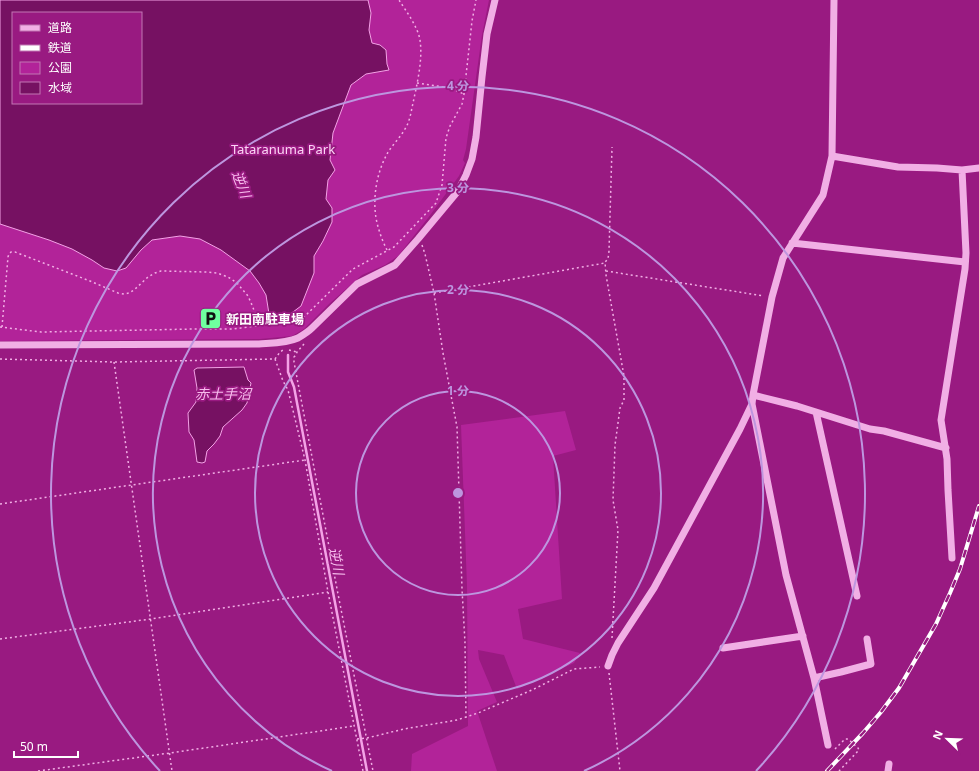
<svg xmlns="http://www.w3.org/2000/svg" width="979" height="771" font-family="'Noto Sans','Noto Sans JP',sans-serif">
<style>
.green{fill:#b22399;fill-rule:evenodd}
.water{fill:#761162;stroke:#f3a2e6;fill-rule:evenodd}
.lines{fill:none;stroke-linecap:round;stroke-linejoin:round}
.stream{stroke:#f3a2e6;stroke-width:2.5}
.path{stroke:#f1afe5;stroke-width:1.5;stroke-dasharray:2 3;stroke-linecap:butt}
.minor{stroke:#f1afe5;stroke-width:7}
.rail-casing{stroke:#fff;stroke-width:4}
.rail{stroke:#991a81;stroke-width:2.5;stroke-dasharray:8;stroke-linecap:butt}
.ring{fill:none;stroke:#bd96df;stroke-width:2}
.labels{text-anchor:middle;dominant-baseline:central;stroke-width:3.5;stroke-linejoin:round;paint-order:stroke}
.park-label{font-size:13px;fill:#fbd6f5;stroke:#991a81}
.poi-label{font-size:13px;font-weight:bold;fill:#fff;stroke:#991a81;text-anchor:start}
.water-label{font-size:14px;font-style:italic;fill:#f7bced;stroke:#991a81}
.centre{fill:#bd96df;stroke:#991a81;stroke-width:2}
.ring-label{font-size:12px;text-anchor:middle;font-weight:bold;fill:#bd96df;stroke:#991a81;stroke-width:3.5;stroke-linejoin:round;paint-order:stroke}
</style>
<rect width="100%" height="100%" fill="#991a81"/>
<!-- green -->
<path class="green" d="M 0,0 L 489,0 L 482,35 L 466,149 L 463,160 L 465,163 L 459,176 L 428,218 L 398,256 L 385,265 L 362,275 L 329,304 L 304,329 L 292,336 L 260,339 L 0,341 ZM 13,13 L 141,13 L 141,103 L 13,103 Z
M 565,411 L 576,450 L 553,456 L 562,599 L 518,609 L 523,639 L 580,653 L 574,663 L 517,689 L 504,655 L 478,650 L 479,659 L 497,702 L 477,711 L 497,771 L 411,771 L 412,754 L 468,726 L 467,586 L 461,425 Z"/>
<!-- water -->
<path class="water" d="M 0,0 L 368,0 L 371,13 L 369,30 L 372,43 L 380,45 L 386,50 L 387,64 L 389,70 L 366,74 L 351,85 L 333,133 L 330,160 L 335,170 L 328,180 L 326,199 L 332,208 L 332,222 L 323,241 L 314,256 L 314,273 L 301,306 L 289,315 L 269,317 L 269,314 L 266,295 L 259,283 L 250,271 L 221,250 L 200,239 L 180,236 L 152,240 L 141,250 L 126,268 L 117,271 L 104,268 L 92,260 L 72,249 L 49,240 L 0,224 ZM 13,13 L 141,13 L 141,103 L 13,103 Z
M 244,367 L 248,380 L 251,383 L 247,403 L 242,410 L 223,427 L 220,436 L 214,444 L 207,451 L 205,462 L 202,463 L 197,462 L 194,440 L 189,432 L 188,413 L 196,402 L 197,388 L 194,370 L 197,368 Z"/>
<g class="lines">
<!-- stream -->
<path class="stream" d="M 283,314 L 284,320
M 288,355 L 288,372 L 294,387 L 367,771"/>
<!-- path -->
<path class="path" d="M 417,83 L 450,88 L 464,94
M 422,245 L 425,254 L 434,293 L 443,353 L 457,427 L 462,589 L 465,643 L 466,718
M 387,250 C 384,244 381,237 379,230 C 371,206 375,176 387,154 C 392,145 400,138 405,129 C 410,121 411,112 413,103 C 417,84 423,60 420,40 C 418,27 406,11 399,0
M 606,271 L 764,296
M 434,293 L 605,263
M 0,327 L 41,332 L 195,329 L 233,329 L 256,326 L 292,322 L 302,319 L 353,269 L 394,247 L 436,203 L 442,185 L 446,138 L 450,126 L 462,104 L 464,94 L 472,21 L 476,0
M 2,327 L 8,257 L 9,254 L 11,252 L 15,252 L 90,281 L 118,293 L 124,294 L 129,293 L 134,290 L 148,277 L 155,273 L 161,271 L 207,272 L 217,273 L 228,277 L 237,283 L 248,296 L 252,305 L 255,313 L 256,326
M 304,344 L 297,352 L 296,355 L 294,357 L 294,362 L 338,594 L 373,771
M 289,350 L 297,352
M 0,359 L 114,362 L 275,359 L 280,352 L 283,350
M 275,359 L 283,381 L 288,390 L 305,460 L 328,592 L 363,771
M 114,362 L 172,771
M 0,504 L 305,460
M 612,638 L 618,530 L 613,500 L 615,445 L 620,408 L 624,400 L 624,376 L 606,275 L 605,262 L 608,259 L 609,251 L 612,147
M 0,639 L 151,619 L 328,592
M 609,673 L 620,771
M 357,739 L 367,738 L 404,729 L 457,720 L 478,713 L 532,690 L 574,669 L 600,667
M 835,749 L 845,739 L 848,739 L 858,748 L 859,750 L 839,771
M 38,771 L 170,753 L 354,726"/>
<!-- minor -->
<path class="minor" d="M 832,156 L 898,167 L 937,168 L 962,170 L 979,168
M 792,243 L 965,262
M 0,345 L 259,344 C 272,343 287,343 298,338 C 303,335 308,332 312,328 L 357,284 L 395,265 L 418,239 L 458,191 L 466,175 L 472,159 L 476,137 L 482,77 L 487,34 L 495,0
M 753,395 L 797,406 L 870,429 L 884,431 L 946,448
M 816,412 L 857,596
M 952,558 L 948,490 L 947,459 L 941,420 L 965,269 L 966,253 L 962,170
M 723,648 L 803,636
M 608,666 L 612,655 L 618,643 L 654,588 L 740,429 L 752,404
M 814,678 L 841,672 L 871,664 L 867,639
M 828,745 L 814,678 L 786,575 L 752,404 L 753,395 L 772,297 L 783,258 L 823,195 L 832,156 L 834,0
M 888,771 L 889,764"/>
<defs>
<path id="rail" d="M 827,771 L 863,733 L 881,712 L 899,688 L 936,624 L 950,593 L 960,569 L 979,506"/>
</defs>
<!-- rail casing -->
<use href="#rail" class="rail-casing"/>
<!-- rail -->
<use href="#rail" class="rail"/>
</g>
<!-- distance rings -->
<g class="ring">
<circle cx="458" cy="493" r="102"/>
<circle cx="458" cy="493" r="203"/>
<path d="M332 771A305 305 0 1 1 584 771"/>
<path d="M160 771A407 407 0 1 1 756 771"/>
</g>
<!-- icons -->
<defs>
<symbol id="parking-square" viewBox="-11 -11 22 22"><rect x="-9" y="-9" width="18" height="18" rx="4" fill="#6fff9f" stroke="#991a81"/><path d="M-3.5-5.5H1a3.5 3.5 0 0 1 0 7H-1V5.5H-3.5ZM-1-3.4V-.6H.8a1.4 1.4 0 0 0 0-2.8Z" fill="#111"/></symbol>
</defs>
<g fill-rule="evenodd">
<use href="#parking-square" x="198" y="306" width="25" height="25"/>
</g>
<g class="labels">
<!-- park labels -->
<g class="park-label">
<text x="283" y="149">Tataranuma Park</text>
</g>
<!-- poi labels -->
<g class="poi-label">
<text x="226" y="319">新田南駐車場</text>
</g>
<!-- water labels -->
<g class="water-label">
<text transform="translate(242 184) rotate(69)">逆川</text>
<text x="223" y="393">赤土手沼</text>
<text transform="translate(337 561) rotate(79)">逆川</text>
</g>
</g>
<circle cx="458" cy="493" r="6" class="centre"/>
<g class="ring-label">
<text x="458" y="90">4 分</text>
<text x="458" y="192">3 分</text>
<text x="458" y="294">2 分</text>
<text x="458" y="395">1 分</text>
</g>
<!-- legend -->
<rect x="12" y="12" width="130" height="92" fill="#991a81" stroke="#c276b3"/>
<rect x="20" y="25" width="20" height="6" fill="#f1afe5" stroke="#c276b3"/>
<text x="48" y="32" font-size="12" fill="#ffffff">道路</text>
<rect x="20" y="45" width="20" height="6" fill="#ffffff" stroke="#c276b3"/>
<text x="48" y="52" font-size="12" fill="#ffffff">鉄道</text>
<rect x="20" y="62" width="20" height="12" fill="#b22399" stroke="#c276b3"/>
<text x="48" y="72" font-size="12" fill="#ffffff">公園</text>
<rect x="20" y="82" width="20" height="12" fill="#761162" stroke="#c276b3"/>
<text x="48" y="92" font-size="12" fill="#ffffff">水域</text>
<!-- north arrow -->
<g transform="translate(947 739) rotate(293)" stroke="#991a81" stroke-width="3" paint-order="stroke">
<path d="M0-3L7 15L0 10L-7 15Z" fill="#ffffff"/>
<text y="-6" font-size="11" font-weight="bold" text-anchor="middle" fill="#ffffff">N</text>
</g>
<!-- scale -->
<path d="M14 751v6h64v-6" fill="none" stroke="#ffffff" stroke-width="2"/>
<text x="20" y="751" font-size="12" fill="#ffffff" stroke="#991a81" stroke-width="3" paint-order="stroke">50 m</text>
</svg>
